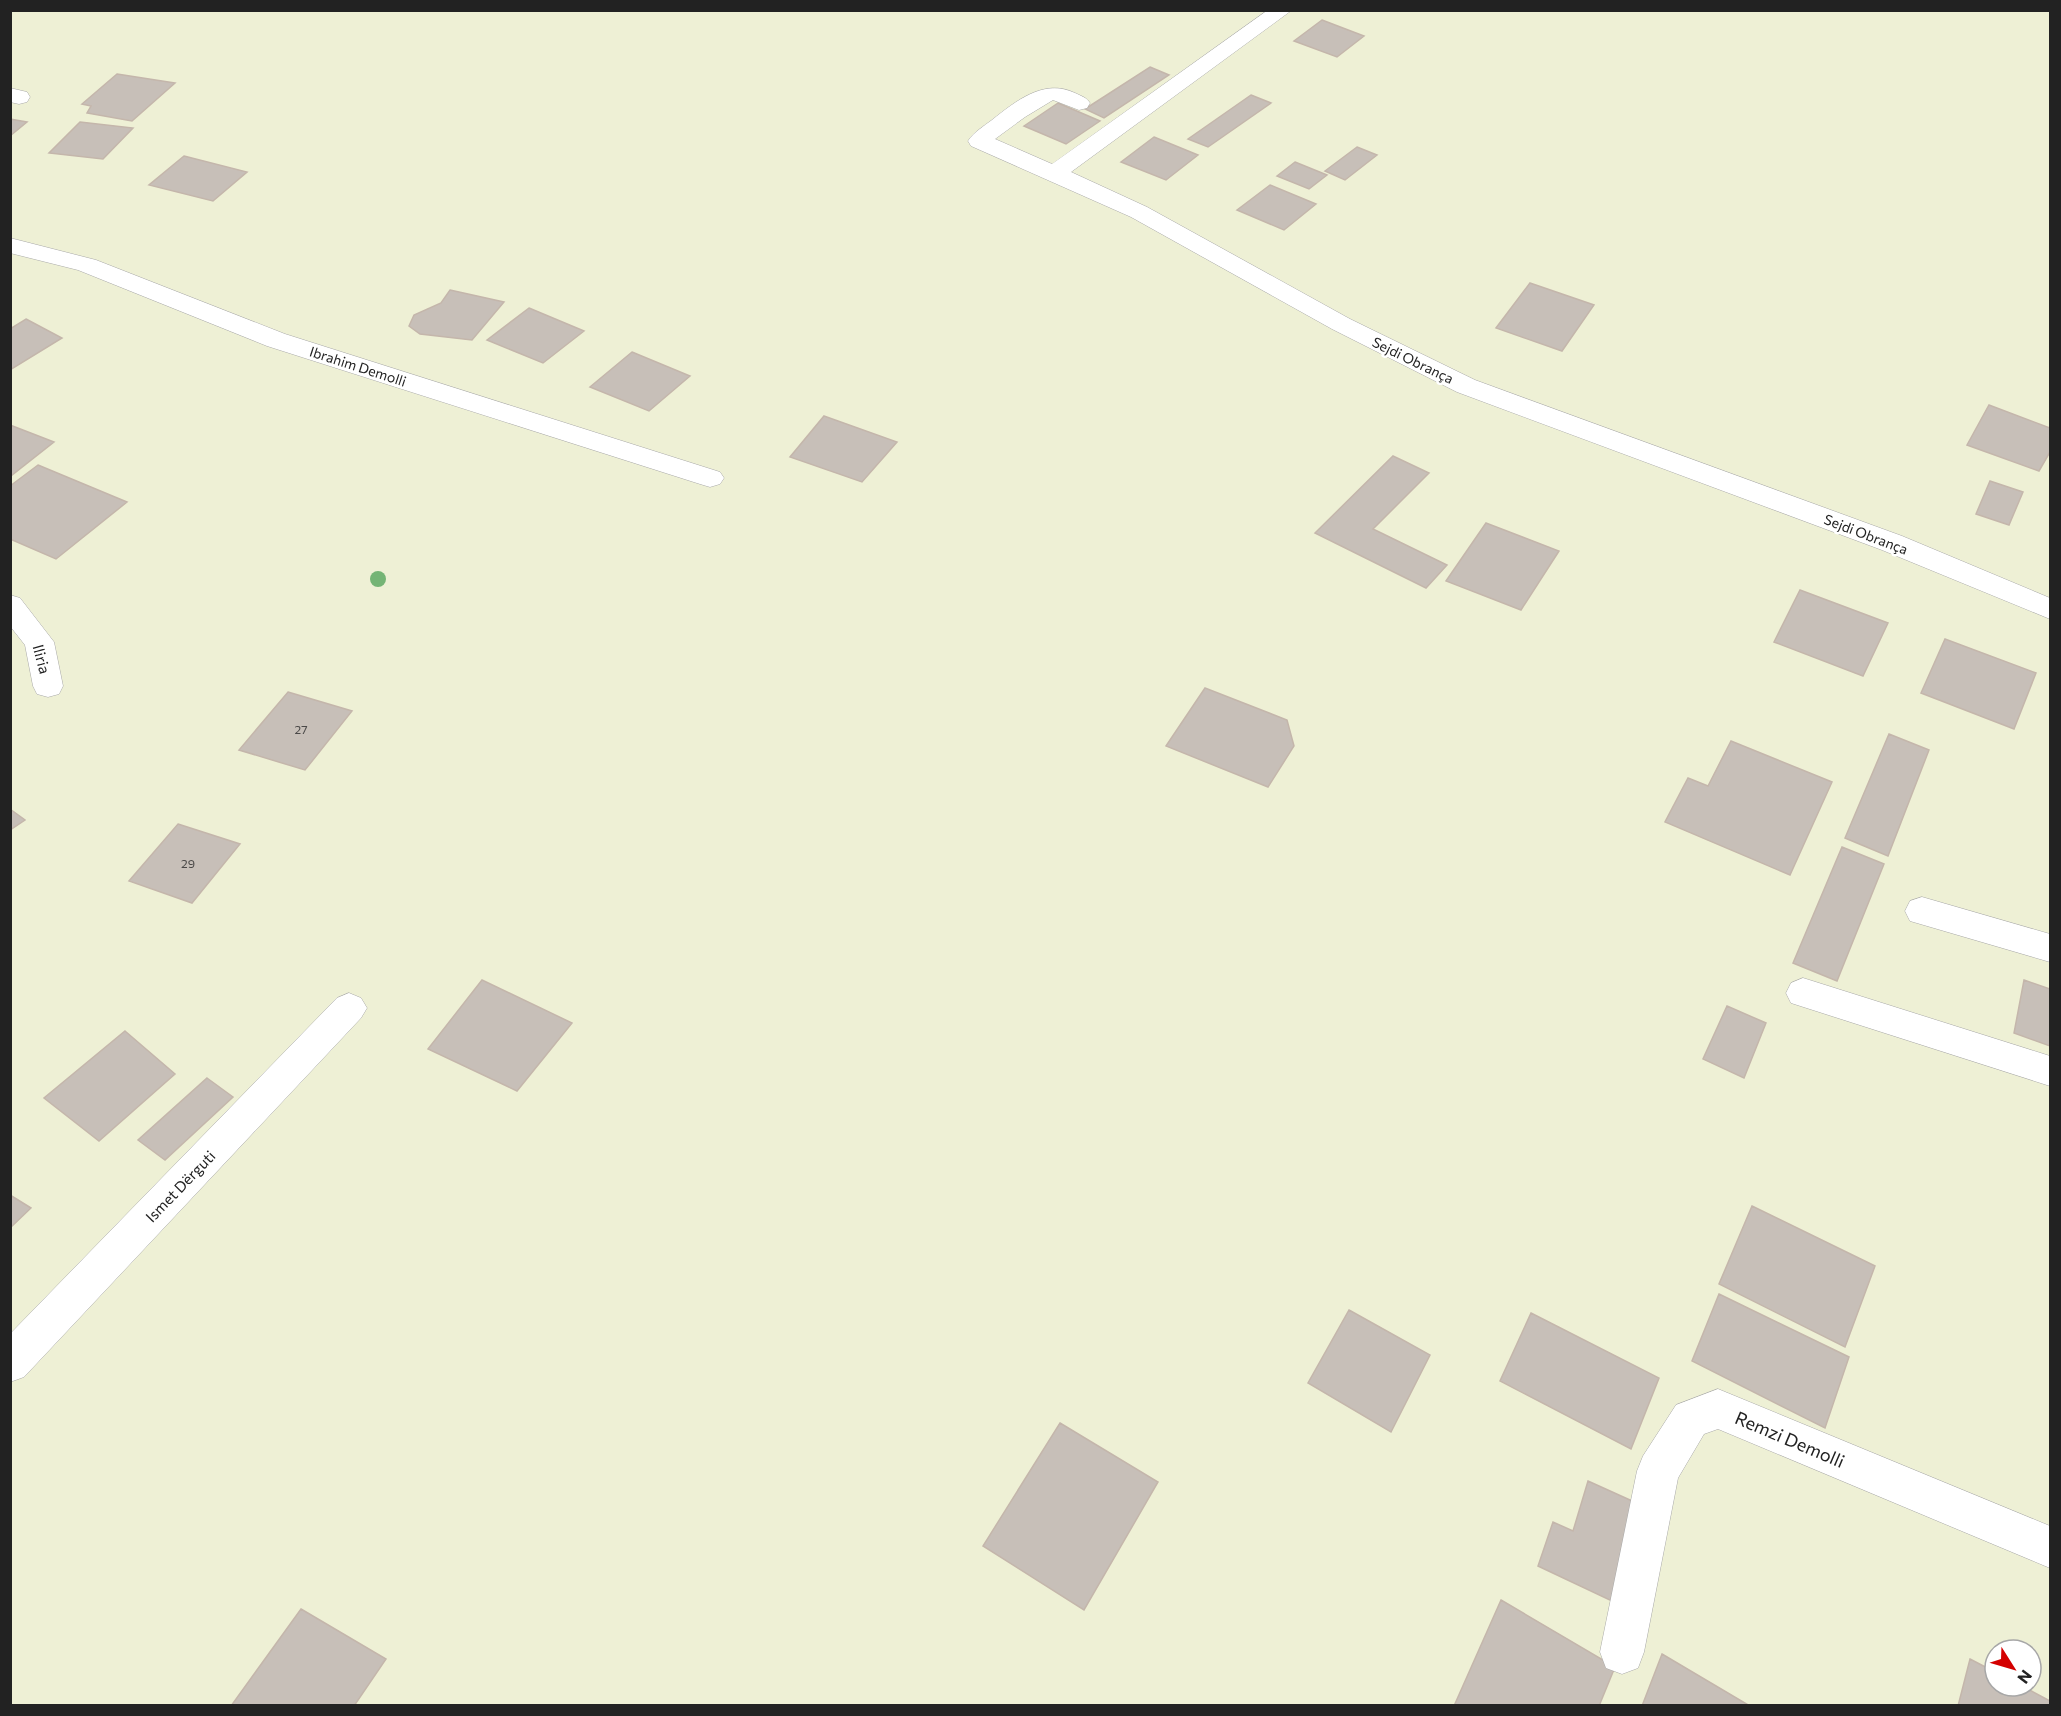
<svg xmlns="http://www.w3.org/2000/svg" width="2061" height="1716" font-family="Commissioner,sans-serif">
<style>
.farmland{fill:#eef0d5;fill-rule:evenodd}
.building{fill:#c7bfb8;stroke:#c4b6ab;stroke-width:1.5}
.lines{fill:none;stroke-linecap:round;stroke-linejoin:round}
.minor-casing{stroke:#a9a9a9;stroke-width:1}
.minor{fill:#fff;fill-rule:evenodd}
.tree{fill:#74b475}
.labels{text-anchor:middle;dominant-baseline:central;stroke-width:5;stroke-linejoin:round;paint-order:stroke}
.number-label{font-size:12px;fill:#4b4948}
.far-street-label{font-size:14px;fill:#222;stroke:#fff}
.street-label{font-size:15px;fill:#222;stroke:#fff}
.near-street-label{font-size:18px;fill:#222;stroke:#fff}
</style>
<rect width="100%" height="100%" fill="#f2efe9"/>
<!-- farmland -->
<path class="farmland" d="M 11,11 L 2050,11 L 2050,1705 L 11,1706 ZM 1995,1650 L 2031,1650 L 2031,1686 L 1995,1686 Z"/>
<!-- building -->
<path class="building" d="M 1322,20 L 1364,36 L 1337,57 L 1294,41 Z
M 1150,67 L 1169,75 L 1104,118 L 1085,109 Z
M 117,74 L 175,83 L 132,121 L 87,113 L 91,106 L 82,104 Z
M 1251,95 L 1271,103 L 1208,147 L 1188,139 Z
M 1058,103 L 1100,121 L 1066,144 L 1024,126 Z
M 10,119 L 27,122 L 10,136 Z
M 80,122 L 133,128 L 103,159 L 49,153 Z
M 1154,137 L 1198,155 L 1166,180 L 1121,162 Z
M 1357,147 L 1377,155 L 1345,180 L 1325,171 Z
M 184,156 L 247,172 L 213,201 L 149,185 Z
M 1295,162 L 1327,175 L 1309,189 L 1277,176 Z
M 1270,185 L 1316,204 L 1284,230 L 1237,210 Z
M 1530,283 L 1594,305 L 1562,351 L 1496,328 Z
M 450,290 L 504,302 L 472,340 L 420,334 L 409,326 L 414,315 L 441,303 Z
M 529,308 L 584,331 L 543,363 L 487,340 Z
M 26,319 L 62,338 L 10,370 L 10,329 Z
M 632,352 L 690,376 L 649,411 L 590,387 Z
M 1989,405 L 2050,428 L 2050,452 L 2039,471 L 1967,445 Z
M 824,416 L 897,442 L 862,482 L 790,457 Z
M 10,425 L 54,442 L 12,475 L 10,474 Z
M 1393,456 L 1429,473 L 1373,529 L 1447,565 L 1426,588 L 1315,533 Z
M 38,465 L 127,502 L 56,559 L 10,539 L 10,486 Z
M 1990,481 L 2023,492 L 2009,525 L 1976,514 Z
M 1486,523 L 1559,551 L 1521,610 L 1446,581 Z
M 1800,590 L 1888,623 L 1863,676 L 1774,642 Z
M 1945,639 L 2036,673 L 2014,729 L 1921,693 Z
M 1205,688 L 1287,720 L 1294,746 L 1268,787 L 1166,746 Z
M 288,692 L 352,711 L 305,770 L 239,750 Z
M 1889,734 L 1929,750 L 1888,856 L 1845,838 Z
M 1731,741 L 1832,782 L 1790,875 L 1665,822 L 1688,778 L 1708,786 Z
M 10,809 L 25,820 L 10,830 Z
M 178,824 L 240,844 L 192,903 L 129,881 Z
M 1842,847 L 1884,864 L 1837,981 L 1793,963 Z
M 482,980 L 572,1023 L 517,1091 L 428,1049 Z
M 2024,980 L 2050,989 L 2050,1046 L 2014,1033 Z
M 1727,1006 L 1766,1023 L 1744,1078 L 1703,1059 Z
M 125,1031 L 175,1074 L 99,1141 L 44,1098 Z
M 207,1078 L 233,1097 L 165,1160 L 138,1140 Z
M 10,1195 L 31,1208 L 10,1228 Z
M 1752,1206 L 1875,1266 L 1845,1347 L 1719,1284 Z
M 1719,1294 L 1849,1357 L 1825,1428 L 1692,1361 Z
M 1349,1310 L 1430,1355 L 1391,1432 L 1308,1383 Z
M 1531,1313 L 1659,1378 L 1631,1449 L 1500,1381 Z
M 1060,1423 L 1158,1482 L 1084,1610 L 983,1546 Z
M 1588,1481 L 1641,1505 L 1614,1602 L 1538,1566 L 1553,1522 L 1573,1531 Z
M 1501,1600 L 1615,1667 L 1599,1706 L 1454,1706 Z
M 301,1609 L 386,1659 L 354,1706 L 231,1706 Z
M 1662,1654 L 1750,1706 L 1642,1706 Z
M 1970,1659 L 1995,1672 L 1995,1686 L 2022,1686 L 2050,1701 L 2050,1706 L 1958,1706 Z"/>
<g class="lines">
<defs>
<path id="minor" d="M 1268,10 L 1292,10 L 1071,172 L 1147,207 L 1350,319 L 1475,380 L 1902,536 L 2050,598 L 2050,619 L 1882,550 L 1457,392 L 1332,329 L 1131,217 L 971,146 L 968,141 C 974,132 984,126 992,120 C 1016,101 1044,78 1075,93 C 1081,96 1086,97 1090,103 L 1087,108 L 1079,110 L 1053,100 L 1025,117 L 995,139 L 1052,164 Z
M 10,88 L 27,92 L 30,97 L 27,102 L 19,104 L 10,102 Z
M 10,238 L 96,260 L 285,334 L 720,472 L 724,478 L 720,484 L 710,487 L 700,484 L 267,346 L 78,270 L 10,253 Z
M 10,595 L 20,598 L 54,642 L 63,686 L 59,694 L 48,697 L 37,694 L 33,686 L 25,645 L 10,626 Z
M 1922,897 L 2050,934 L 2050,962 L 1910,921 L 1905,911 L 1910,901 Z
M 1803,978 L 2050,1056 L 2050,1086 L 1791,1003 L 1786,993 L 1791,983 Z
M 349,993 L 361,998 L 367,1008 L 361,1018 L 24,1377 L 10,1382 L 10,1334 L 337,998 Z
M 1718,1389 L 2050,1526 L 2050,1568 L 1718,1429 L 1704,1434 L 1678,1478 L 1644,1652 L 1638,1668 L 1622,1674 L 1606,1668 L 1600,1652 L 1637,1471 L 1643,1456 L 1676,1405 Z"/>
</defs>
<!-- minor casing -->
<use href="#minor" class="minor-casing"/>
<!-- minor -->
<use href="#minor" class="minor"/>
</g>
<!-- trees -->
<circle class="tree" cx="378" cy="579" r="8"/>
<g class="labels">
<!-- number labels -->
<g class="number-label">
<text x="301" y="729">27</text>
<text x="188" y="863">29</text>
</g>
<!-- far-street labels -->
<g class="far-street-label">
<text transform="translate(1413 360) rotate(26)">Sejdi Obrança</text>
<text transform="translate(358 366) rotate(18)">Ibrahim Demolli</text>
<text transform="translate(1866 534) rotate(21)">Sejdi Obrança</text>
</g>
<!-- street labels -->
<g class="street-label">
<text transform="translate(42 659) rotate(75)">Iliria</text>
<text transform="translate(180 1186) rotate(-46)">Ismet Dërguti</text>
</g>
<!-- near-street labels -->
<g class="near-street-label">
<text transform="translate(1790 1439) rotate(23)">Remzi Demolli</text>
</g>
</g>
<!-- border -->
<rect width="2061" height="1716" fill="none" stroke="#222222" stroke-width="24"/>
<!-- north arrow -->
<g transform="translate(2013 1668) rotate(127)"><circle r="28" fill="#ffffff" stroke="#a7a7a7" stroke-width="1.5"/>
<path d="M0-4.5L10 22L0 15L-10 22Z" fill="#d40000"/>
<text y="-9" font-size="16" font-weight="bold" text-anchor="middle" fill="#222222">N</text>
</g>
</svg>
